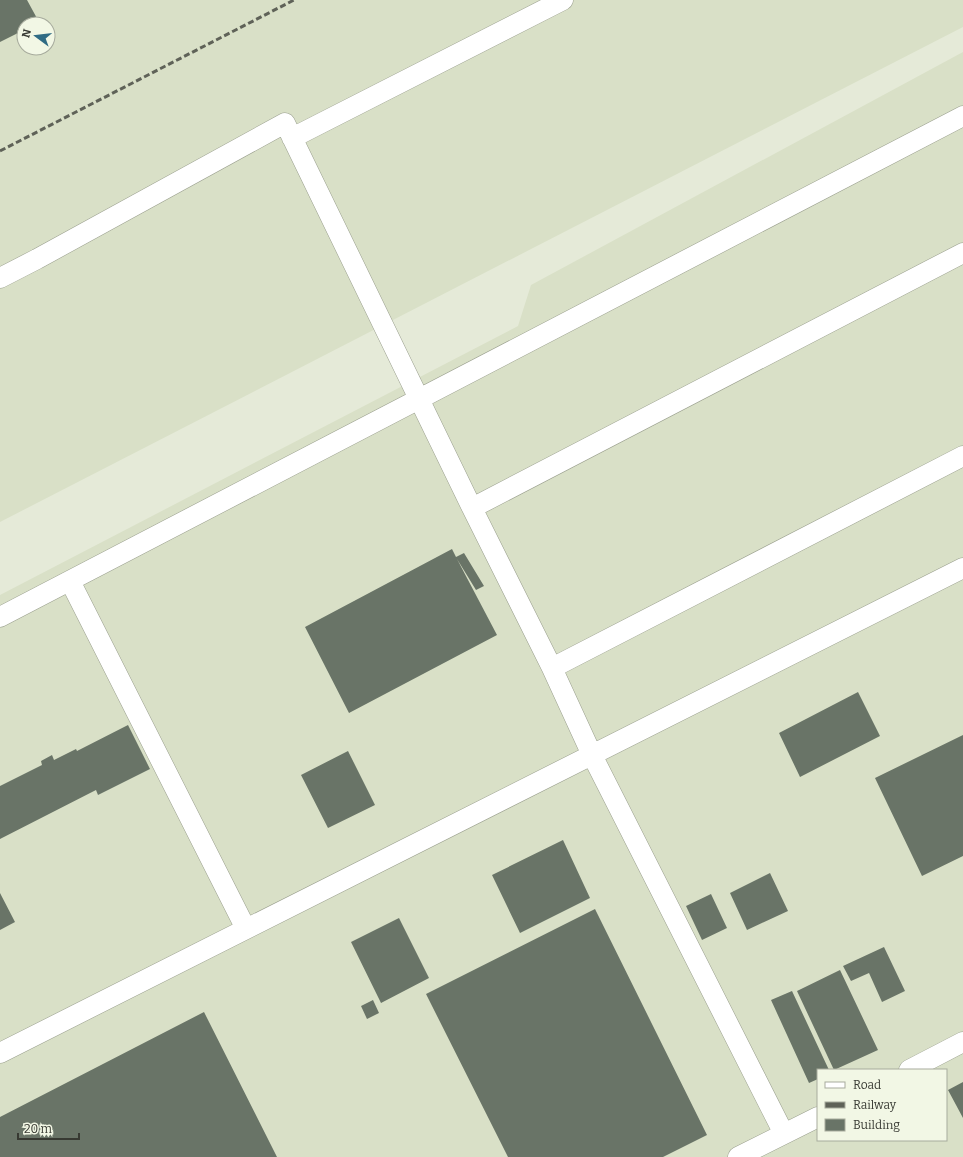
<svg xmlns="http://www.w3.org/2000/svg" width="963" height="1157" font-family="Bitter,serif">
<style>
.built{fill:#d9e0c7;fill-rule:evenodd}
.building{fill:#697467}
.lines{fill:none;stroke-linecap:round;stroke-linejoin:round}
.minor-casing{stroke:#9a9f8e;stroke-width:21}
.minor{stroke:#fff;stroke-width:20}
.rail{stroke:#5f6258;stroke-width:3;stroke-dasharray:6 3;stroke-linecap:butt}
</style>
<rect width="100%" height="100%" fill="#e5ead8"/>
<!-- built -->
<path class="built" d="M 0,0 L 963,0 L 963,27 L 0,522 ZM 24,24 L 48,24 L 48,48 L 24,48 Z
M 963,52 L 963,1157 L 0,1157 L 0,595 L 518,326 L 531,285 ZM 818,1070 L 946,1070 L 946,1140 L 818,1140 Z"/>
<!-- building -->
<path class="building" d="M 0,0 L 27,0 L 39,22 L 35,24 L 24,24 L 24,30 L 0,42 Z
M 452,549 L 456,557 L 464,553 L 484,586 L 476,590 L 457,559 L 497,635 L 349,713 L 305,627 Z
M 858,692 L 880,736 L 800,777 L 779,733 Z
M 128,725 L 150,769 L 98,795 L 96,790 L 0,839 L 0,786 L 42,765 L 41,761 L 52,755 L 54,760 L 76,749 L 77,751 Z
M 963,735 L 963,856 L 922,876 L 875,778 Z
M 348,751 L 375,805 L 328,828 L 301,775 Z
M 563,840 L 590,898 L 520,933 L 492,875 Z
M 770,873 L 788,911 L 747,930 L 730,893 Z
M 0,893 L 15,922 L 0,930 Z
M 711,894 L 727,928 L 702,940 L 686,906 Z
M 595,909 L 707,1135 L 663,1157 L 508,1157 L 426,994 Z
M 399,918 L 429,978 L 381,1003 L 351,942 Z
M 884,947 L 905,991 L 882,1002 L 869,973 L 851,981 L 843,966 Z
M 840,970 L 878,1050 L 834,1070 L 797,991 Z
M 792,991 L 829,1070 L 818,1070 L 818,1079 L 809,1083 L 771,1000 Z
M 373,1000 L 379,1013 L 367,1019 L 361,1006 Z
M 204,1012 L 277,1157 L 0,1157 L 0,1117 Z
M 963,1082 L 963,1118 L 948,1090 Z"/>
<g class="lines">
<defs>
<path id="minor" d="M 292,138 L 563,0
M 0,278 L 37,259 L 285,123 L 472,508 L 552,668 L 592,755 L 784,1134
M 472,508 L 963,253
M 70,581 L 246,929
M 0,617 L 963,116
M 552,668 L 963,456
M 0,1053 L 963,568
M 909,1070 L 963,1042
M 738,1157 L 818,1117"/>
</defs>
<!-- minor casing -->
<use href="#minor" class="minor-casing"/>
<!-- minor -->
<use href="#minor" class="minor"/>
<!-- rail -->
<path class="rail" d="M 0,151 L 294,0"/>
</g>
<!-- legend -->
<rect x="817" y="1069" width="130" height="72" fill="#f2f7e5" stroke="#a7ab9d"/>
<rect x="825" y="1082" width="20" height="6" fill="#ffffff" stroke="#a7ab9d"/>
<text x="853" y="1089" font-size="12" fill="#373932">Road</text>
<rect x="825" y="1102" width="20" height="6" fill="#5f6258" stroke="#a7ab9d"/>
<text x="853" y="1109" font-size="12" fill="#373932">Railway</text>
<rect x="825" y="1119" width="20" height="12" fill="#697467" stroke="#a7ab9d"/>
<text x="853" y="1129" font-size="12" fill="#373932">Building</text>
<!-- north arrow -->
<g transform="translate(36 36) rotate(285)"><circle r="19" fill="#f2f7e5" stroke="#a7ab9d"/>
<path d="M0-3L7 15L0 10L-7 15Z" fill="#306c84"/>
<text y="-6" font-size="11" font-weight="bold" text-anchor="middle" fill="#373932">N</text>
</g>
<!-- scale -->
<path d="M18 1133v6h61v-6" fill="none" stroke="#373932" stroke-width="2"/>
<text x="24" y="1133" font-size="12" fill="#373932" stroke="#f2f7e5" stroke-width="3" paint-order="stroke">20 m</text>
</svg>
